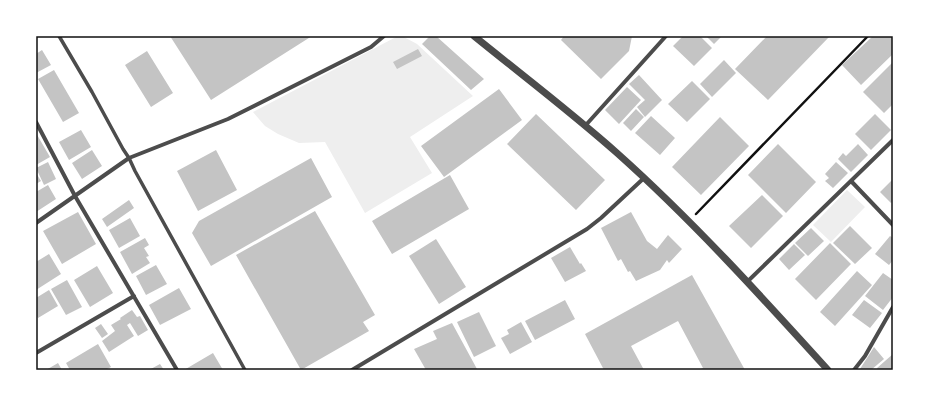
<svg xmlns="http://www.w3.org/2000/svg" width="929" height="406" font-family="'Fira Sans',sans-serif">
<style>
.green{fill:#eee}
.building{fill:#c4c4c4}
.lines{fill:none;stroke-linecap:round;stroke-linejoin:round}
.path{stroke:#111;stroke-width:2.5}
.pedestrian{stroke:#4c4c4c;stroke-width:3.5}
.minor{stroke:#4c4c4c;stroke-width:4}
.tertiary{stroke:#4c4c4c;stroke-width:7}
.neatline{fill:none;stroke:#111;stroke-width:1.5}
</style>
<rect width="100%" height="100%" fill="#fff"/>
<!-- green -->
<path class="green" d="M 398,36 L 402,36 L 417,44 L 473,96 L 410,137 L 432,173 L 365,213 L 325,142 L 299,143 L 278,134 L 265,126 L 253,112 Z
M 847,190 L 865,207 L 831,242 L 813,225 Z"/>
<!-- building -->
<path class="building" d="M 170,36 L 312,36 L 211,100 Z
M 430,36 L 436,36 L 484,79 L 471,90 L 422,44 Z
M 564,36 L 632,36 L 629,51 L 601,79 L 561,40 Z
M 683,36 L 700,36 L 712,48 L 694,66 L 673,46 Z
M 706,36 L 722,36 L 714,44 Z
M 767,36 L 830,36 L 768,100 L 735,69 Z
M 873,36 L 893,36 L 893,54 L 861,85 L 842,65 Z
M 418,49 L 422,56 L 397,69 L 393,62 Z
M 42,50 L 51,65 L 36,73 L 36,54 Z
M 147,51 L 173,93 L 151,107 L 125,65 Z
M 724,60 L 736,73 L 712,97 L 700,84 Z
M 893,62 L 893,104 L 884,113 L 863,92 Z
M 54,70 L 79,113 L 63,122 L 38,79 Z
M 639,75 L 662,100 L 645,117 L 637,107 L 645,100 L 629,84 Z
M 692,81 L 710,99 L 687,122 L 668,104 Z
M 627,87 L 641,100 L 619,124 L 605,110 Z
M 499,89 L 522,120 L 444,177 L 421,146 Z
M 636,109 L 644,117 L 631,131 L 623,123 Z
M 536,114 L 605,180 L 576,210 L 507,144 Z
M 875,114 L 891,130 L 871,150 L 855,134 Z
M 651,116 L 675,138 L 660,155 L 635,133 Z
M 720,117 L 749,146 L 701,195 L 672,167 Z
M 81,130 L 91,147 L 69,160 L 59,142 Z
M 36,133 L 50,157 L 36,165 Z
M 778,144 L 816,182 L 786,213 L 748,175 Z
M 858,144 L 868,155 L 851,172 L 838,159 L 843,153 L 846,156 Z
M 92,150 L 102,166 L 82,179 L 72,163 Z
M 216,150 L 237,190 L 198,211 L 177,171 Z
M 311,158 L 332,197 L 211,266 L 192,233 L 199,221 Z
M 48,162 L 56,179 L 44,185 L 36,168 Z
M 836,162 L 848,173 L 833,188 L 825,181 L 829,178 L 825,174 Z
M 36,173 L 41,181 L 36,184 Z
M 450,175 L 469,209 L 392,254 L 372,221 Z
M 893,179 L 893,201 L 891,203 L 880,192 Z
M 48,185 L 56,199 L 36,212 L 36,192 Z
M 762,195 L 783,216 L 751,248 L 729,226 Z
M 129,200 L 134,208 L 107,227 L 102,219 Z
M 315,211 L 375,315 L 363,322 L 369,331 L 301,370 L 236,255 Z
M 78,212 L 96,244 L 62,264 L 43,231 Z
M 631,212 L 647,241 L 657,249 L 668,235 L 682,249 L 669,263 L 667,260 L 660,270 L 636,281 L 630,271 L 628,272 L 621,259 L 618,261 L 601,228 Z
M 130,218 L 140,236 L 119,248 L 109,230 Z
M 850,226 L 872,248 L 855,264 L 833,243 Z
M 811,228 L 824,241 L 808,256 L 795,243 Z
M 890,236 L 893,238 L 893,260 L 889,265 L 875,254 Z
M 145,238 L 149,245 L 144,248 L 149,256 L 146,257 L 150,263 L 132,274 L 120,252 Z
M 436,239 L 466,287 L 439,304 L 409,256 Z
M 830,243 L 851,264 L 816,300 L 795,279 Z
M 794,244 L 805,255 L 789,270 L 779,259 Z
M 570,247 L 580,264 L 581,263 L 586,271 L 565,282 L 551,258 Z
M 49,254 L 61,274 L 36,290 L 36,262 Z
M 156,265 L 167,284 L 146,295 L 136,276 Z
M 97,266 L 113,293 L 90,307 L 74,280 Z
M 857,271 L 872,285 L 835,326 L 820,312 Z
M 883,273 L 893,280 L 893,297 L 883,310 L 865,296 Z
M 692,275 L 745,370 L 699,370 L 703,368 L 678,321 L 631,346 L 644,370 L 604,370 L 585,334 Z
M 67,280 L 82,307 L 66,315 L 51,289 Z
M 179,288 L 191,309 L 160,325 L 149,305 Z
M 49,290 L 58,306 L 38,318 L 36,315 L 36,298 Z
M 565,300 L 575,319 L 535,340 L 525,321 Z
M 864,300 L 882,313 L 870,328 L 852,315 Z
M 132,310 L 137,317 L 140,316 L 148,330 L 138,336 L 130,323 L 127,325 L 134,336 L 109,352 L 102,341 L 115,331 L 111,325 L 121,319 L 125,325 L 120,318 Z
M 479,312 L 496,346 L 474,357 L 457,322 Z
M 521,322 L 532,342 L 510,354 L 501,338 L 509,334 L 507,330 Z
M 452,323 L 477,369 L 426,370 L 414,349 L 437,339 L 433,331 Z
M 101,324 L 108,334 L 102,338 L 95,328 Z
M 98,344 L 111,367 L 105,370 L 70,370 L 66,363 Z
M 874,347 L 884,359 L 871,370 L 861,370 L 860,369 Z
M 213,353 L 223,370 L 184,370 Z
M 893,354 L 893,370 L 878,370 L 877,368 Z
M 58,363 L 62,370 L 46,370 Z
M 160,364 L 164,370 L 149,370 Z"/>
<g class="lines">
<!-- path -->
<path class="path" d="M 696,214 L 868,36"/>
<!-- pedestrian -->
<path class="pedestrian" d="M 59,36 L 92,92 L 123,149 L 129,158 L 135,171 L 245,370"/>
<!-- minor -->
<path class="minor" d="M 36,122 L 75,196 L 177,370
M 585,126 L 666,36
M 851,181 L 893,225
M 36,223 L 129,158 L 228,119 L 371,47 L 384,36
M 747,282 L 893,140
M 36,353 L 134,296
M 352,370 L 587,229 L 601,218 L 644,178
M 854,370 L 865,356 L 893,307"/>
<!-- tertiary -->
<path class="tertiary" d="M 474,36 C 522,75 571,112 617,153 C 692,220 760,295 828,370"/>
</g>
<!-- border -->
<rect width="929" height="406" fill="none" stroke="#ffffff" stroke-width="74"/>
<rect x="37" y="37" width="855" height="332" class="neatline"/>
</svg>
